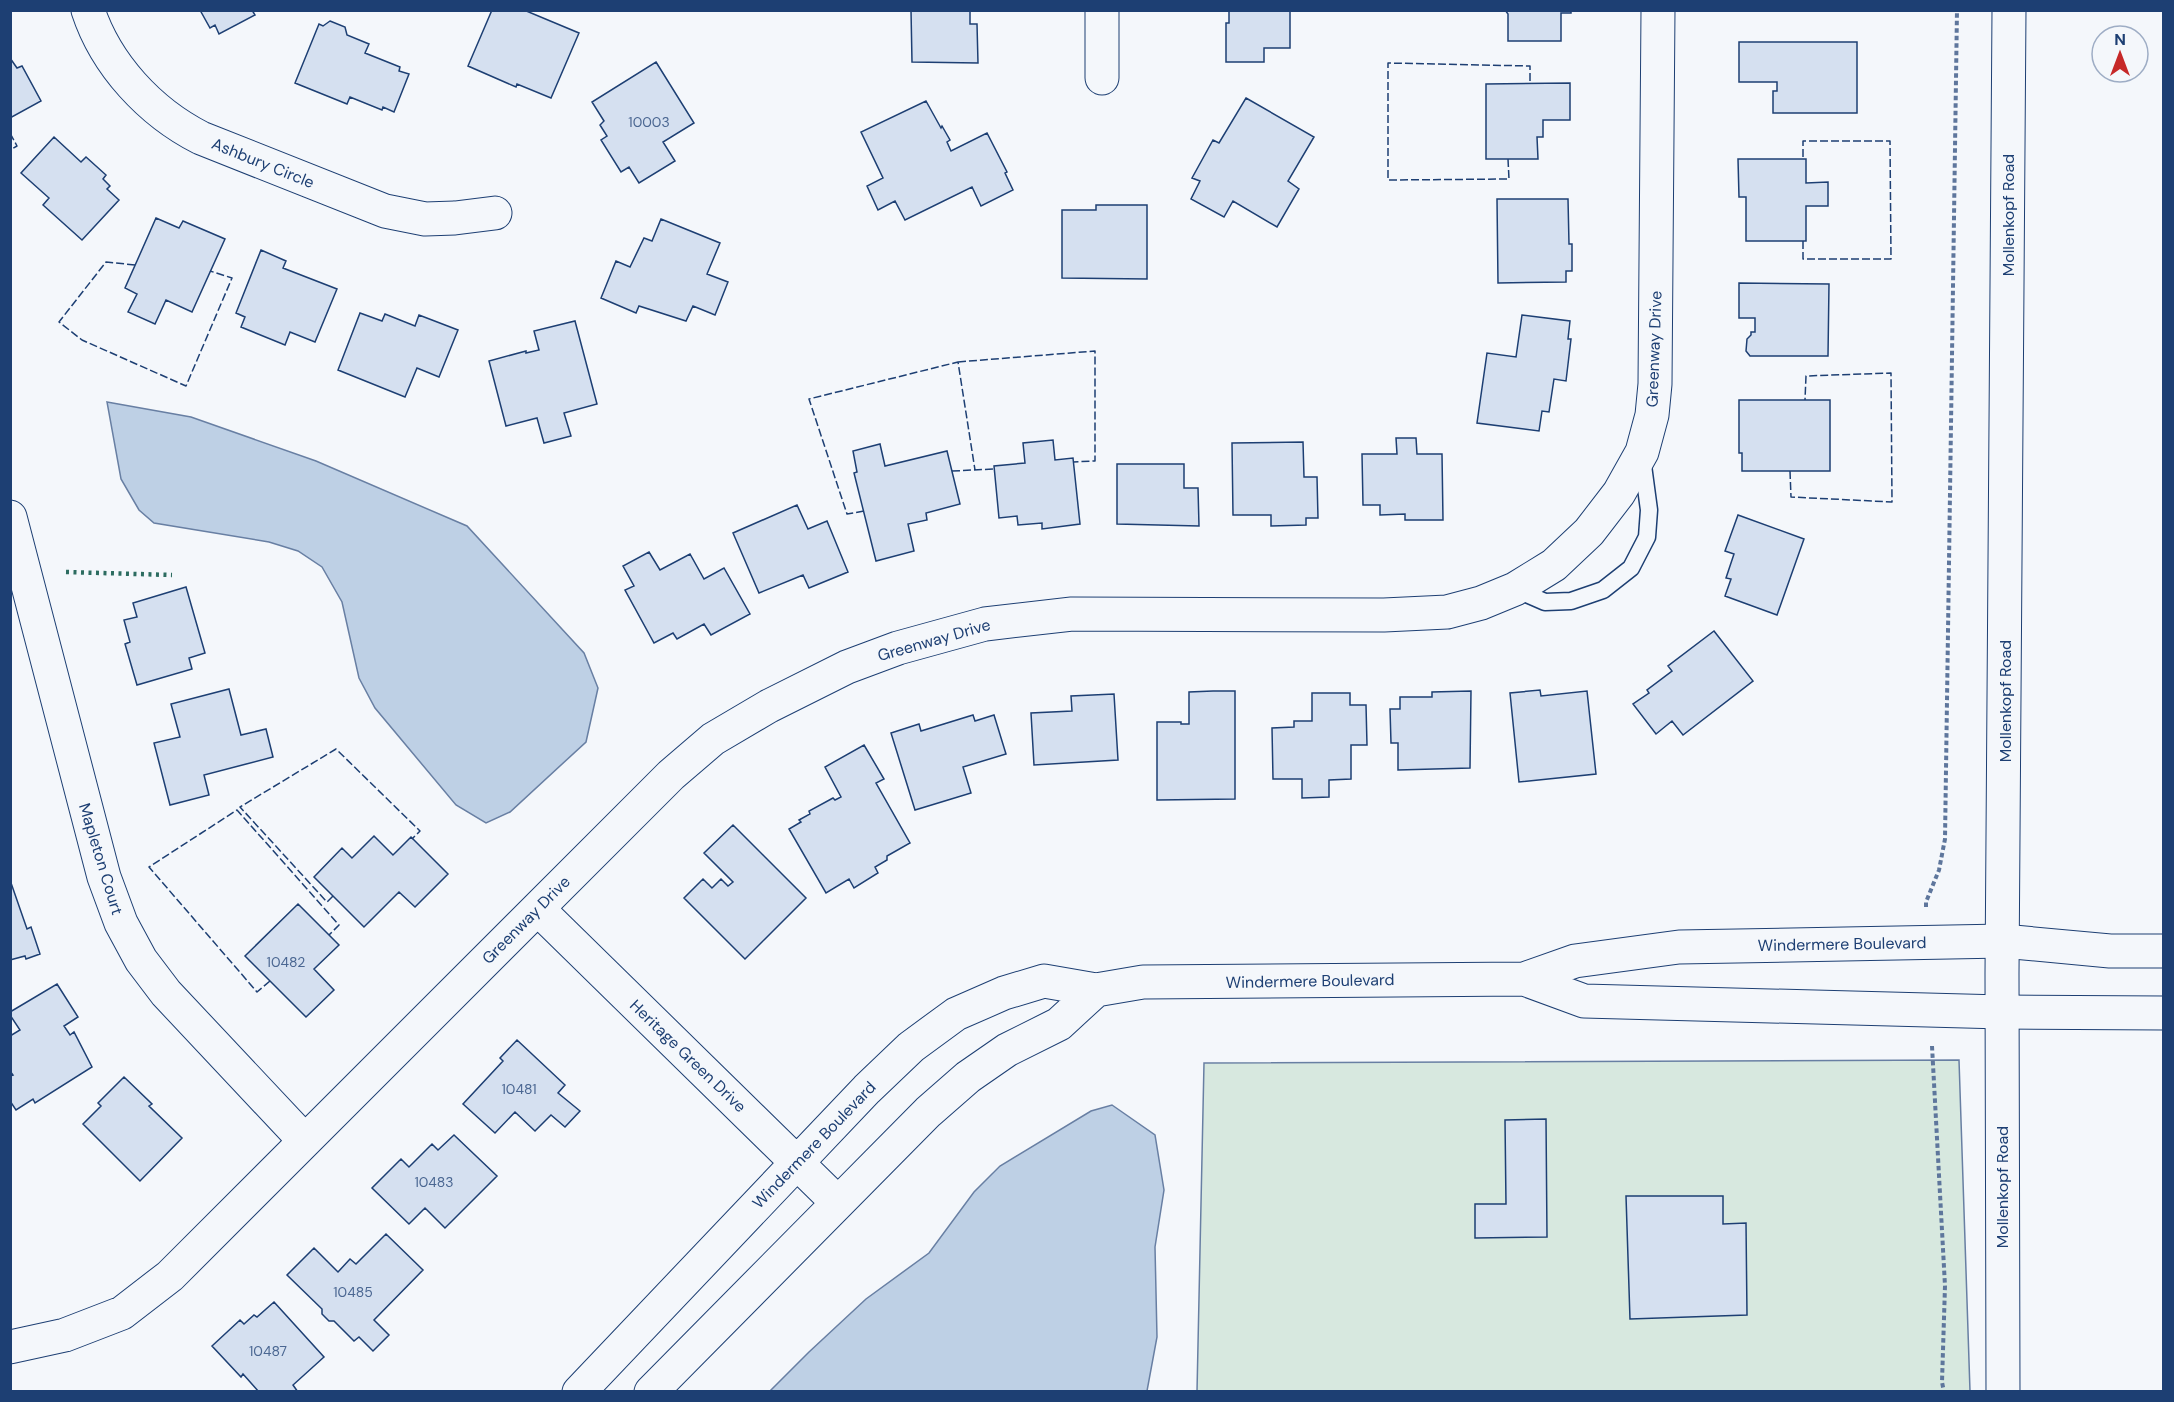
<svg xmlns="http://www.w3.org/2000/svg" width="2174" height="1402" font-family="'DM Sans',sans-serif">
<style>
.green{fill:#d7e8df;stroke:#687fa3;stroke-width:1.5}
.water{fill:#bed0e5;stroke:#687fa3;stroke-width:1.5}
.building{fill:#d5e0f0;stroke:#1d3f73;stroke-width:1.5}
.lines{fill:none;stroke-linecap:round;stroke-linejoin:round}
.lane-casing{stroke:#1d3f73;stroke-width:19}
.street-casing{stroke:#1d3f73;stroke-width:35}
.secondary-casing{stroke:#1d3f73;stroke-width:35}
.path{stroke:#5e769c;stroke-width:4;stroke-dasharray:4.5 3;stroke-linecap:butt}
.lane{stroke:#f4f7fb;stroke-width:16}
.street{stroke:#f4f7fb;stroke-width:33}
.secondary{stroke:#f4f7fb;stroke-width:33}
.hedge{stroke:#2c6c60;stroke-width:4.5;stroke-dasharray:3 4.5;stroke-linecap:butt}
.fence{stroke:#1d3f73;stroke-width:1.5;stroke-dasharray:8 3;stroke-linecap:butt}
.labels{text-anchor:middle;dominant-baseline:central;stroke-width:4.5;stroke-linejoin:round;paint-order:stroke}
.number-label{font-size:14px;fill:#4b6792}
.street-label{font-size:16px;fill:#1d3f73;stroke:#f4f7fb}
</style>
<rect width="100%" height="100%" fill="#f4f7fb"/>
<!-- green -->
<path class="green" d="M 1959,1060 L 1970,1391 L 1197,1392 L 1204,1063 Z"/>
<!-- water -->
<path class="water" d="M 107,402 L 191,417 L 316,461 L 467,526 L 584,653 L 598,688 L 586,742 L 510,812 L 486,823 L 456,805 L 375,708 L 359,678 L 342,602 L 322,567 L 298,551 L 269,542 L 154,523 L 139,510 L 121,479 Z
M 1112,1105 L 1155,1135 L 1164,1190 L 1155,1247 L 1157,1337 L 1147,1391 L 770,1391 L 809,1352 L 866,1299 L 929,1253 L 974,1192 L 1000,1166 L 1091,1111 Z"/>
<!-- building -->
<path class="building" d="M 200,10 L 252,10 L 255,15 L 219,34 L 215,25 L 210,28 Z
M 492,10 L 524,10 L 579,33 L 551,98 L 517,84 L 516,87 L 468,66 Z
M 911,10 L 970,10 L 970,24 L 977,24 L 978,63 L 912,62 Z
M 1229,10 L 1290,10 L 1290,48 L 1264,48 L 1264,62 L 1226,62 L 1226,23 L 1229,23 Z
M 1505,10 L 1571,10 L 1571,13 L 1561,13 L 1561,41 L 1508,41 L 1508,14 Z
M 330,21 L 345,27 L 347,35 L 369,44 L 365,53 L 400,67 L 399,71 L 409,74 L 394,112 L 383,107 L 382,110 L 350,97 L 347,104 L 295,83 L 319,24 L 323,26 Z
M 1739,42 L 1857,42 L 1857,113 L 1773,113 L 1773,91 L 1777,91 L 1777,82 L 1739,82 Z
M 10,58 L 17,68 L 22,66 L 41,101 L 10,118 Z
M 656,62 L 694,123 L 663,142 L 675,161 L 639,183 L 629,167 L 621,172 L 601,140 L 607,136 L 600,125 L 604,121 L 592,102 Z
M 1570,83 L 1570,120 L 1543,120 L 1543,137 L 1537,137 L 1538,159 L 1486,159 L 1486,84 Z
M 1246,98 L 1314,137 L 1288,181 L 1299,189 L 1277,227 L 1233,201 L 1224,217 L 1191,199 L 1200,181 L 1192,178 L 1213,140 L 1219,143 Z
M 926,101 L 941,128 L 942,126 L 950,140 L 947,142 L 951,151 L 987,133 L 1007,172 L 1005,173 L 1013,190 L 981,206 L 972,187 L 905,220 L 895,201 L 878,210 L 867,186 L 883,178 L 861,132 Z
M 54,137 L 81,162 L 86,157 L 106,175 L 103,179 L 110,186 L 107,189 L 119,200 L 82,240 L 43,205 L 49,198 L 21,173 Z
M 1738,159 L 1806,159 L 1806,183 L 1828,182 L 1828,206 L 1806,206 L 1806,241 L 1746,241 L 1746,197 L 1739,197 Z
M 1497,199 L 1568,199 L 1569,244 L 1572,244 L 1572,271 L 1566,271 L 1566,282 L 1498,283 Z
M 1096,205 L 1147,205 L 1147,279 L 1062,278 L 1062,210 L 1096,210 Z
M 156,218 L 179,228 L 183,221 L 225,239 L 192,312 L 166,300 L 155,324 L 128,312 L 137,294 L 125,288 Z
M 661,219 L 720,243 L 707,274 L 728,282 L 715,315 L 693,306 L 686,321 L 639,306 L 636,313 L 601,298 L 616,261 L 630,267 L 644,238 L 652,241 Z
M 261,250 L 286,261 L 283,268 L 337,289 L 315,342 L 290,332 L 285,345 L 241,327 L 245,317 L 236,313 Z
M 1739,283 L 1829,284 L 1828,356 L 1750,356 L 1746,351 L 1747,339 L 1751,335 L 1751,332 L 1755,332 L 1755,318 L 1739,318 Z
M 360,313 L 382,321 L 385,314 L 415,326 L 419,315 L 458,330 L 439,377 L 417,368 L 405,397 L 338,370 Z
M 1522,315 L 1570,321 L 1568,339 L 1571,339 L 1566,381 L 1554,379 L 1549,412 L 1542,411 L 1539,431 L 1477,423 L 1487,353 L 1516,357 Z
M 575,321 L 597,404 L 564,413 L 571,436 L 544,443 L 537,418 L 506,426 L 489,361 L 526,351 L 526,353 L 539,350 L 534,331 Z
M 1739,400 L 1830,400 L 1830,471 L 1742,471 L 1742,453 L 1739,453 Z
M 1396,438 L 1416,438 L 1417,454 L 1442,454 L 1443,520 L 1405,520 L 1405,514 L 1380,515 L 1380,505 L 1363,505 L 1362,454 L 1397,454 Z
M 1053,440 L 1055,460 L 1073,458 L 1080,524 L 1042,529 L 1042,523 L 1018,525 L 1017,516 L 999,518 L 994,466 L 1025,463 L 1023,443 Z
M 1303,442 L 1304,477 L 1317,477 L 1318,518 L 1306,518 L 1306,525 L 1271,526 L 1271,515 L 1233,515 L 1232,443 Z
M 880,444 L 885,466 L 947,451 L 960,504 L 926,513 L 927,520 L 908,524 L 914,551 L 876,561 L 854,473 L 857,472 L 853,451 Z
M 1117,464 L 1184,464 L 1184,488 L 1198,488 L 1199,526 L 1117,524 Z
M 797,505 L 808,529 L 827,521 L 848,572 L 809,588 L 803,575 L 759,593 L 733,533 Z
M 1738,515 L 1804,539 L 1777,615 L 1725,596 L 1731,579 L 1726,578 L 1734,554 L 1725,551 Z
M 649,552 L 660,570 L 690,554 L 704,579 L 724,568 L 750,614 L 711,635 L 704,624 L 677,639 L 673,633 L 654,643 L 625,590 L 634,586 L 623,566 Z
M 186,587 L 205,653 L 189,658 L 192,669 L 137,685 L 125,644 L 130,642 L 124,620 L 137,617 L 133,603 Z
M 1714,631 L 1753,681 L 1683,735 L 1672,721 L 1656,734 L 1633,704 L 1649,693 L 1647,690 L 1672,671 L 1668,666 Z
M 229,689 L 241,735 L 266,729 L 273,757 L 204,775 L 209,795 L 170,805 L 154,743 L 180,737 L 171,704 Z
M 1540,690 L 1541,696 L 1587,691 L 1596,774 L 1519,782 L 1510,693 Z
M 1213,691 L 1235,691 L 1235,799 L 1157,800 L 1157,722 L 1181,722 L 1181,724 L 1189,724 L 1189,692 Z
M 1471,691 L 1470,768 L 1398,770 L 1398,743 L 1391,743 L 1390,709 L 1400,709 L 1400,697 L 1432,697 L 1432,692 Z
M 1312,693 L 1350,693 L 1350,705 L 1366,705 L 1367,745 L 1351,745 L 1351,779 L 1329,780 L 1329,797 L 1302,798 L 1302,779 L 1273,779 L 1272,728 L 1294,727 L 1294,721 L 1312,721 Z
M 1114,694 L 1118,760 L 1034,765 L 1031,713 L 1072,711 L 1071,696 Z
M 973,715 L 975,721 L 994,715 L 1006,754 L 963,767 L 971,793 L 915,810 L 891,733 L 919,724 L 921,731 Z
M 864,745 L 884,779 L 876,783 L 910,843 L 887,856 L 887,860 L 875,867 L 878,873 L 854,888 L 849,879 L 826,893 L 789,829 L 801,822 L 799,820 L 810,814 L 809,811 L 833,798 L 835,800 L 841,797 L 825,767 Z
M 733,825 L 806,898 L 745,959 L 684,898 L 703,879 L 712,888 L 721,879 L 728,886 L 733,882 L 704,853 Z
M 374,836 L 393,855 L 411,837 L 448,874 L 415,907 L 399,892 L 364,927 L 314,877 L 342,848 L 352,858 Z
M 10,880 L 27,929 L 31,927 L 40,954 L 26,959 L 25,956 L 10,960 Z
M 298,904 L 339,945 L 314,969 L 334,990 L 306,1017 L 245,956 Z
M 57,984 L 78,1017 L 64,1026 L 70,1035 L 74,1032 L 92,1067 L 35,1103 L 33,1099 L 16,1110 L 10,1101 L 10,1076 L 13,1075 L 10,1071 L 10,1036 L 20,1030 L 10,1015 L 10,1012 Z
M 517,1040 L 565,1085 L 558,1093 L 580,1111 L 565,1127 L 551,1115 L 535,1131 L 515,1112 L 495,1133 L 463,1104 L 503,1061 L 500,1058 Z
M 124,1077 L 152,1104 L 149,1106 L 182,1138 L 140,1181 L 83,1124 L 101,1106 L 98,1103 Z
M 1546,1119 L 1547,1237 L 1475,1238 L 1475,1204 L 1506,1204 L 1505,1120 Z
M 454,1135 L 497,1176 L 445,1228 L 425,1208 L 409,1224 L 372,1188 L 401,1159 L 409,1167 L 432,1144 L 438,1150 Z
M 1626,1196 L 1723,1196 L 1723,1224 L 1746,1223 L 1747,1315 L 1630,1319 Z
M 386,1234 L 423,1270 L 374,1320 L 389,1335 L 373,1351 L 359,1337 L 354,1341 L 334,1321 L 329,1321 L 322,1314 L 322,1309 L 287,1275 L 314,1248 L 338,1272 L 350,1259 L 356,1264 Z
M 274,1302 L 324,1357 L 293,1385 L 298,1392 L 259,1392 L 243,1374 L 241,1377 L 212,1346 L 240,1320 L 244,1324 L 254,1315 L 257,1317 Z"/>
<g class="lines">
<defs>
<path id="lane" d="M 1515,589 L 1545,602 L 1571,601 L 1603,590 L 1631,568 L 1647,537 L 1649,510 L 1642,458"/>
<path id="street" d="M 88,10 C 106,65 150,112 201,138 L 385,211 L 425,219 L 455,218 L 495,213
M 1102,10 L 1102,78
M 10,517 L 104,877 L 121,923 L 141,960 L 166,993 L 305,1141
M 538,909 L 838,1203
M 1524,979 L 1584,1001 L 2002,1012 L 2164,1013
M 10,1347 L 65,1335 L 122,1313 L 170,1276 L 671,775 L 713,739 L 769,706 L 847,667 L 898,648 L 985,624 L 1072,614 L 1384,615 L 1447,612 L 1481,603 L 1515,589 L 1554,565 L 1589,532 L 1619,493 L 1642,452 L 1652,415 L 1655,384 L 1658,10
M 579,1392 L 867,1089 L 911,1047 L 956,1014 L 1004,993 L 1044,981 L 1096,990 L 1143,982 L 1524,979 L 1575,961 L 1679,947 L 2003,941 L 2110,951 L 2164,951
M 651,1392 L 928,1112 L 968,1077 L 1007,1050 L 1059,1024 L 1096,990"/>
<path id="secondary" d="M 2003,1392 L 2002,973 L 2009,10"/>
</defs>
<!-- lane casing -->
<use href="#lane" class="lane-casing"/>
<!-- street casing -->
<use href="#street" class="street-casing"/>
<!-- secondary casing -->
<use href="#secondary" class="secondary-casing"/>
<!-- path -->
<path class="path" d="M 1926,907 L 1926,902 L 1939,870 L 1945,839 L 1957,10
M 1932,1046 L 1945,1286 L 1942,1382 L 1944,1392"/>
<!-- lane -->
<use href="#lane" class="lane"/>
<!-- street -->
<use href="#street" class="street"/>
<!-- secondary -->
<use href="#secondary" class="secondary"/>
<!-- hedge -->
<path class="hedge" d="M 66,572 L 172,575"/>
<!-- fence -->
<path class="fence" d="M 10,133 L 17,146 L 10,150
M 1508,159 L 1509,179 L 1388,180 L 1388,63 L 1530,66 L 1530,84
M 1803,241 L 1803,259 L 1891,259 L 1890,141 L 1803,141 L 1803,159
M 135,265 L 106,262 L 59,322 L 82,340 L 186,386 L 232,278 L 210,271
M 958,362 L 1095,351 L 1095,461 L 1073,462
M 952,471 L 995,469
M 1790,471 L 1791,497 L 1892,502 L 1891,373 L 1806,376 L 1805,400
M 864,511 L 847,514 L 809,399 L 958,362 L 975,470
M 333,896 L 327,902 L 240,807 L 336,749 L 420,831 L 412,839
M 270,981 L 257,992 L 149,867 L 237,810 L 339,925 L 329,935"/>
</g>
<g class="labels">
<!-- number labels -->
<g class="number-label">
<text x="649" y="122">10003</text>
<text x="286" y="962">10482</text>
<text x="519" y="1089">10481</text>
<text x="434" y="1182">10483</text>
<text x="353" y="1292">10485</text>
<text x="268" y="1351">10487</text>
</g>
<!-- street labels -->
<g class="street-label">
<text transform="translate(263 163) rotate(22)">Ashbury Circle</text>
<text transform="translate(2008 215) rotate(-90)">Mollenkopf Road</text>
<text transform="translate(1654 349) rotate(-88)">Greenway Drive</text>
<text transform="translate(934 640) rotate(-16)">Greenway Drive</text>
<text transform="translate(2005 701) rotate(-90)">Mollenkopf Road</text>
<text transform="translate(101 859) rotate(73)">Mapleton Court</text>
<text transform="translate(526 920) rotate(-45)">Greenway Drive</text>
<text transform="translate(1842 944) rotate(-1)">Windermere Boulevard</text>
<text transform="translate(1310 981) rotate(-1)">Windermere Boulevard</text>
<text transform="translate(688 1056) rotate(44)">Heritage Green Drive</text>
<text transform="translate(814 1145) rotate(-46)">Windermere Boulevard</text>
<text transform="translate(2002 1187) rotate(-90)">Mollenkopf Road</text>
</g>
</g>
<!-- border -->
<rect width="2174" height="1402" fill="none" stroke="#1d3f73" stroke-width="24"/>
<!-- north arrow -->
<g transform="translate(2120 54)"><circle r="28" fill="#f4f7fb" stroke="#9eadc5" stroke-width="1.5"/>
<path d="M0-4.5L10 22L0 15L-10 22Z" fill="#c62828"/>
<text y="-9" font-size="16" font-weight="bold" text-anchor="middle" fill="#1d3f73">N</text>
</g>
</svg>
